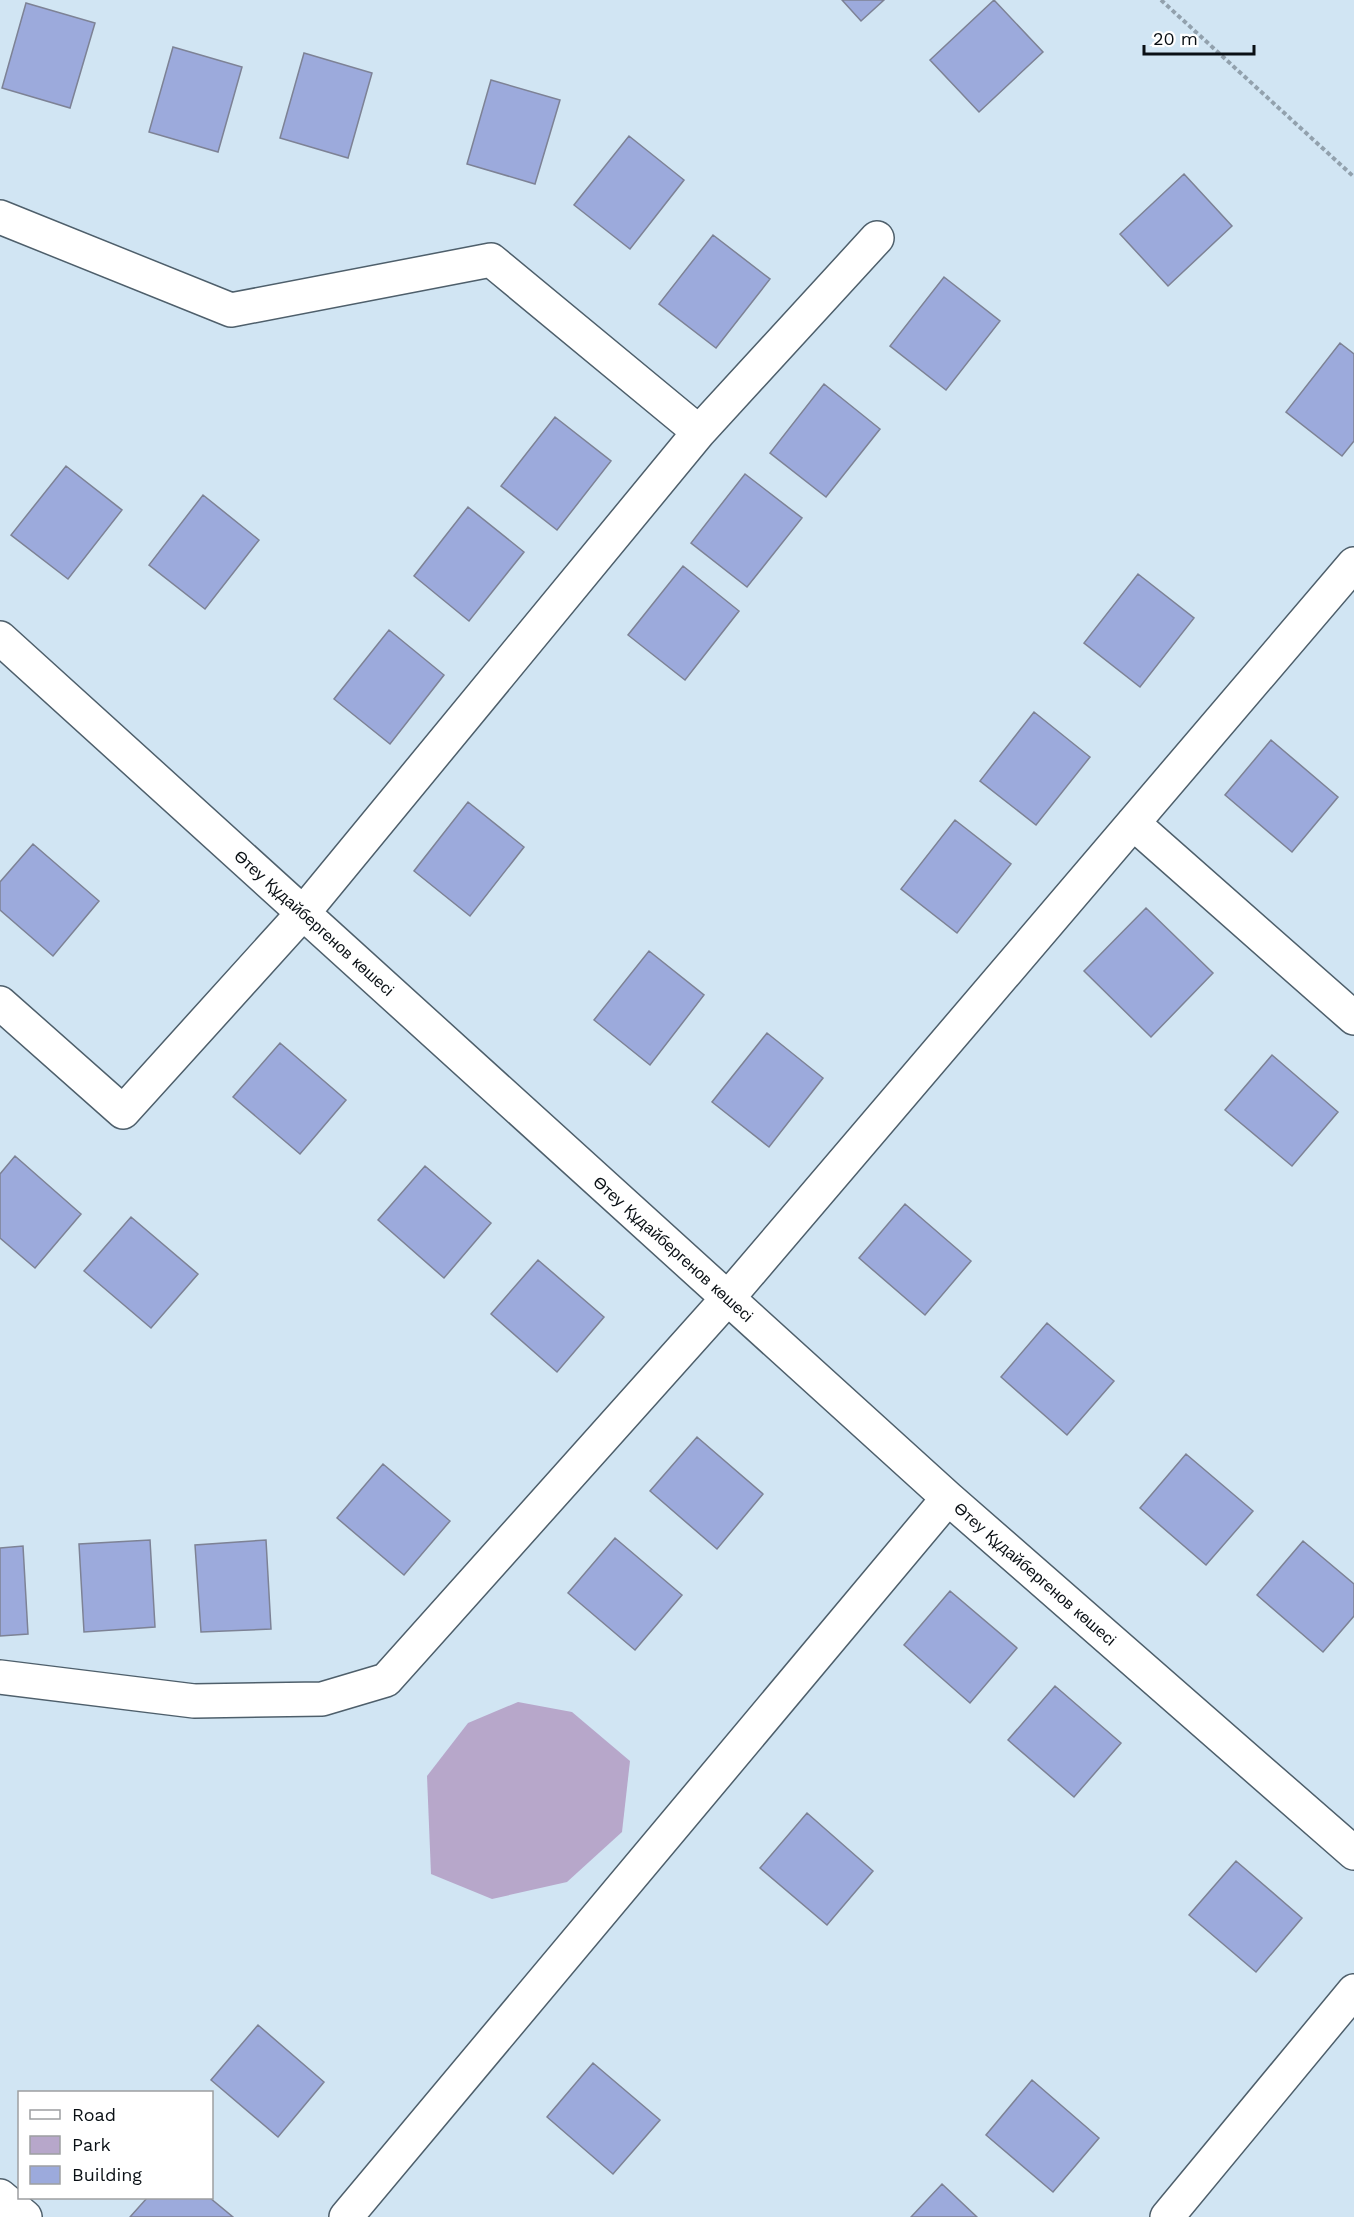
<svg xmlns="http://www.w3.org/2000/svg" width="1354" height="2217" font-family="'Work Sans',sans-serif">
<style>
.green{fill:#b7a7ca}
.building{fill:#9caadc;stroke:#7d8295;stroke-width:1.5}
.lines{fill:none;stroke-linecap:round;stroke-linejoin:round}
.minor-casing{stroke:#4e5f6b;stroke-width:36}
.path{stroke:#92a1ad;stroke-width:4;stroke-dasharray:4.5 3;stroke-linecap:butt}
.minor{stroke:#fff;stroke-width:33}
.labels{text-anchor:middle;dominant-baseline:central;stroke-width:4.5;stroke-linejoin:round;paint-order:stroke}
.street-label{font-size:16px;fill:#0a1015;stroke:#fff}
</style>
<rect width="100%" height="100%" fill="#d1e5f3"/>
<!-- green -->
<path class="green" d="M 518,1702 L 572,1712 L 630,1761 L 622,1832 L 567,1882 L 492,1899 L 431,1874 L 427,1776 L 468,1723 Z"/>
<!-- building -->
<path class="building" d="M 842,0 L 884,0 L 861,21 Z
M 994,0 L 1043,52 L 979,112 L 930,60 Z
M 26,3 L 95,23 L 70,108 L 2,88 Z
M 173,47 L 242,67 L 218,152 L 149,132 Z
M 304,53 L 372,73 L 348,158 L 280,138 Z
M 491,80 L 560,100 L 535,184 L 467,164 Z
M 629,136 L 684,180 L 630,249 L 574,205 Z
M 1184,174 L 1232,226 L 1168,286 L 1120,234 Z
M 713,235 L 770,279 L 716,348 L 659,304 Z
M 944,277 L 1000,321 L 946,390 L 890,346 Z
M 1340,343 L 1354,354 L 1354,441 L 1342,456 L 1286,412 Z
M 824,384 L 880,429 L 826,497 L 770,453 Z
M 555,417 L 611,461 L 557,530 L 501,486 Z
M 66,466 L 122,510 L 68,579 L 11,535 Z
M 745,474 L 802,518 L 747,587 L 691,543 Z
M 203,495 L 259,540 L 205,609 L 149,565 Z
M 468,507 L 524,552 L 469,621 L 414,576 Z
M 683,566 L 739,611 L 685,680 L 628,635 Z
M 1138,574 L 1194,618 L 1140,687 L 1084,643 Z
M 389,630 L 444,675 L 390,744 L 334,699 Z
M 1034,712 L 1090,757 L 1036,825 L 980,781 Z
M 1271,740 L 1338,797 L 1292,852 L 1225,795 Z
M 468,802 L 524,847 L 470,916 L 414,871 Z
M 955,820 L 1011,864 L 957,933 L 901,889 Z
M 33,844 L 99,901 L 53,956 L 0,910 L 0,882 Z
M 1146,908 L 1213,973 L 1151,1037 L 1084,971 Z
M 649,951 L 704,995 L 650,1065 L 594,1020 Z
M 767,1033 L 823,1078 L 769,1147 L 712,1102 Z
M 280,1043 L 346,1100 L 300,1154 L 233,1097 Z
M 1272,1055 L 1338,1112 L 1292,1166 L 1225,1110 Z
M 15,1156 L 81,1214 L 35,1268 L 0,1238 L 0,1174 Z
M 425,1166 L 491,1223 L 444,1278 L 378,1220 Z
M 905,1204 L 971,1261 L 925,1315 L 859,1258 Z
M 131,1217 L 198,1274 L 151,1328 L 84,1271 Z
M 538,1260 L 604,1317 L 557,1372 L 491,1314 Z
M 1047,1323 L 1114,1381 L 1067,1435 L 1001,1377 Z
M 697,1437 L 763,1494 L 717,1549 L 650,1491 Z
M 1186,1454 L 1253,1511 L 1206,1565 L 1140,1508 Z
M 383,1464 L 450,1521 L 404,1575 L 337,1518 Z
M 615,1538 L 682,1595 L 635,1650 L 568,1593 Z
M 150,1540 L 155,1627 L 84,1632 L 79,1544 Z
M 266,1540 L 271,1629 L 201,1632 L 195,1545 Z
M 1303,1541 L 1354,1584 L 1354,1616 L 1323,1652 L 1257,1595 Z
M 23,1546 L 28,1634 L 0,1636 L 0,1548 Z
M 950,1591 L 1017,1648 L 970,1703 L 904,1645 Z
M 1055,1686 L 1121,1743 L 1074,1797 L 1008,1740 Z
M 807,1813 L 873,1871 L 827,1925 L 760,1868 Z
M 1236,1861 L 1302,1918 L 1256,1972 L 1189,1915 Z
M 258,2025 L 324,2082 L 278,2137 L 211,2080 Z
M 593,2063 L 660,2120 L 613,2174 L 547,2117 Z
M 1032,2080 L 1099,2138 L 1053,2192 L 986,2135 Z
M 942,2184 L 977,2217 L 911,2217 Z
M 147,2198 L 210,2198 L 233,2217 L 130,2217 Z"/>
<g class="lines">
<defs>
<path id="minor" d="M 0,217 L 231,310 L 491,260 L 699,432
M 0,638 L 948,1498 L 1354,1853
M 1133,823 L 1354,1018
M 0,1003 L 123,1112 L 303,913 L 699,432 L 877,238
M 0,1677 L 194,1701 L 322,1699 L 386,1680 L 727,1299 L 1354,564
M 0,2196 L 25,2217
M 346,2217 L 948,1498
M 1167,2217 L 1354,1991"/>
</defs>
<!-- minor casing -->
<use href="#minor" class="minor-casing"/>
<!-- path -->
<path class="path" d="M 1161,0 L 1354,177"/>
<!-- minor -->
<use href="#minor" class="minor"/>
</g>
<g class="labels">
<!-- street labels -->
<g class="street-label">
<text transform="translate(314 923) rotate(42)">Өтеу Құдайбергенов көшесі</text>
<text transform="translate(673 1249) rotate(42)">Өтеу Құдайбергенов көшесі</text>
<text transform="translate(1035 1574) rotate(41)">Өтеу Құдайбергенов көшесі</text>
</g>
</g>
<!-- legend -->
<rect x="18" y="2091" width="195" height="108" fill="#ffffff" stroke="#9d9fa1" stroke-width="1.5"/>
<rect x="30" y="2110" width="30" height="9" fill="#ffffff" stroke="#9d9fa1" stroke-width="1.5"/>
<text x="72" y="2121" font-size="18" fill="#0a1015">Road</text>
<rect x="30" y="2136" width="30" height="18" fill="#b7a7ca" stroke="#9d9fa1" stroke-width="1.5"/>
<text x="72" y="2151" font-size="18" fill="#0a1015">Park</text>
<rect x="30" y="2166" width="30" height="18" fill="#9caadc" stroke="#9d9fa1" stroke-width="1.5"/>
<text x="72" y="2181" font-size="18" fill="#0a1015">Building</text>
<!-- scale -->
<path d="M1144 45v9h110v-9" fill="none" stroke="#0a1015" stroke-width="3"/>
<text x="1153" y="45" font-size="18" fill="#0a1015" stroke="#ffffff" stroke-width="4.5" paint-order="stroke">20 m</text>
</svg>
